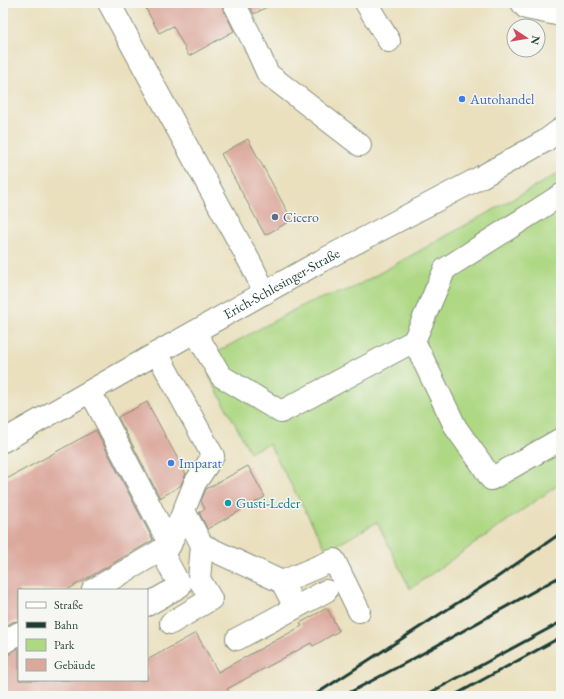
<svg xmlns="http://www.w3.org/2000/svg" width="564" height="699" font-family="'EB Garamond',serif">
<style>
.green{fill:#aed884;stroke:#668a5c}
.building{fill:#dca89c}
.lines{fill:none;stroke-linecap:round;stroke-linejoin:round}
.minor-casing{stroke:#848e79;stroke-width:24}
.minor{stroke:#fff;stroke-width:22}
.rail{stroke:#1f3d34;stroke-width:3}
.shop-dot{fill:#3f7fe0;stroke:#f6f6f2;stroke-width:1.5}
.service-dot{fill:#5c6f8a;stroke:#f6f6f2;stroke-width:1.5}
.culture-dot{fill:#0f9aa8;stroke:#f6f6f2;stroke-width:1.5}
.labels{text-anchor:middle;dominant-baseline:central;stroke-width:3;stroke-linejoin:round;paint-order:stroke}
.shop-label{font-size:14px;fill:#366cbe;stroke:#f6f6f2;text-anchor:start}
.service-label{font-size:14px;fill:#4e5e75;stroke:#f6f6f2;text-anchor:start}
.street-label{font-size:14px;fill:#1f3d34;stroke:#f6f6f2}
.culture-label{font-size:14px;fill:#0d838f;stroke:#f6f6f2;text-anchor:start}
</style>
<rect width="100%" height="100%" fill="#f6f6f2"/>
<filter id="ink" filterUnits="userSpaceOnUse"><feTurbulence type="fractalNoise" baseFrequency=".025" numOctaves="2"/><feDisplacementMap in="SourceGraphic" scale="8" xChannelSelector="R" yChannelSelector="G"/><feConvolveMatrix kernelMatrix="1 2 1 2 8 2 1 2 1" color-interpolation-filters="sRGB"/></filter>
<filter id="wash" filterUnits="userSpaceOnUse"><feTurbulence type="fractalNoise" baseFrequency=".012" numOctaves="4" result="noise"/><feDisplacementMap in="SourceGraphic" scale="16" xChannelSelector="R" yChannelSelector="G"/><feGaussianBlur stdDeviation="0.9" result="paint"/><feColorMatrix in="noise" values="0 0 0 0 0 0 0 0 0 0 0 0 0 0 0 0 0 1.4 0 .05"/><feComposite in="paint" operator="in"/></filter>
<g filter="url(#wash)">
<rect width="100%" height="100%" fill="#eae0be"/>
<!-- green -->
<path class="green" d="M 561,172 L 561,483 L 410,589 L 377,522 L 327,551 L 269,444 L 250,452 L 209,376 L 215,353 L 307,303 L 351,289 Z"/>
<g id="blocks">
<!-- building -->
<path class="building" d="M 143,3 L 222,3 L 223,9 L 234,31 L 189,56 L 173,26 L 159,33 Z
M 248,3 L 274,3 L 254,14 Z
M 248,139 L 292,220 L 265,235 L 221,154 Z
M 147,402 L 186,474 L 180,486 L 160,498 L 118,417 Z
M 96,430 L 153,540 L 67,590 L 19,590 L 19,621 L 12,622 L 3,628 L 3,481 Z
M 248,466 L 265,497 L 207,529 L 199,512 L 205,509 L 201,501 L 206,489 Z
M 327,608 L 339,631 L 313,646 L 311,643 L 227,689 L 231,696 L 3,696 L 3,655 L 10,654 L 19,648 L 19,680 L 147,680 L 147,660 L 196,633 L 218,672 L 302,626 L 300,623 Z"/>
</g>
</g>
<g filter="url(#ink)">
<use href="#blocks" fill-opacity="0" stroke="#848e79" stroke-width="1"/>
<g class="lines">
<defs>
<g id="minor">
<path d="M 109,3 L 252,266 L 265,293"/>
<path d="M 234,3 L 253,41 L 268,74 L 360,145"/>
<path d="M 366,3 L 389,41"/>
<path d="M 522,3 L 526,8 L 561,15"/>
<path d="M 561,195 L 445,269 L 414,341 L 456,428 L 481,463 L 491,479 L 561,439"/>
<path d="M 195,332 L 221,376 L 281,412 L 414,341"/>
<path d="M 89,392 L 97,404 L 170,545"/>
<path id="s1" d="M 3,441 L 157,353 L 321,261 L 481,177 L 545,141 L 561,129"/>
<path d="M 184,511 L 202,545 L 282,582 L 295,607"/>
<path d="M 282,582 L 334,560 L 359,611"/>
<path d="M 93,590 L 170,545 L 195,483 L 213,456 L 157,353"/>
<path d="M 147,605 L 180,586 L 161,550"/>
<path d="M 171,623 L 211,599 L 199,579 L 202,545"/>
<path d="M 237,639 L 326,591"/>
<path d="M 3,643 L 19,633"/>
</g>
</defs>
<!-- minor casing -->
<use href="#minor" class="minor-casing"/>
<!-- minor -->
<use href="#minor" class="minor"/>
<!-- rail -->
<path class="rail" d="M 313,696 L 496,578 L 561,533
M 343,696 L 411,660 L 561,576
M 424,696 L 561,622
M 453,696 L 561,637"/>
</g>
</g>
<!-- markers -->
<g class="shop-dot">
<circle cx="462" cy="99" r="4"/>
<circle cx="171" cy="463" r="4"/>
</g>
<circle class="service-dot" cx="275" cy="217" r="4"/>
<circle class="culture-dot" cx="228" cy="503" r="4"/>
<g class="labels">
<!-- shop labels -->
<g class="shop-label">
<text x="470" y="99">Autohandel</text>
<text x="179" y="463">Imparat</text>
</g>
<!-- service labels -->
<g class="service-label">
<text x="283" y="217">Cicero</text>
</g>
<!-- street labels -->
<g class="street-label">
<text stroke="none"><textPath href="#s1" startOffset="320">Erich-Schlesinger-Straße</textPath></text>
</g>
<!-- culture labels -->
<g class="culture-label">
<text x="236" y="503">Gusti-Leder</text>
</g>
</g>
<!-- margin -->
<rect width="564" height="699" fill="none" stroke="#f6f6f2" stroke-width="16"/>
<!-- legend -->
<rect x="18" y="589" width="130" height="92" fill="#f6f6f2" stroke="#a0aca6"/>
<rect x="26" y="602" width="20" height="6" fill="#ffffff" stroke="#a0aca6"/>
<text x="54" y="609" font-size="12" fill="#1f3d34">Straße</text>
<rect x="26" y="622" width="20" height="6" fill="#1f3d34" stroke="#a0aca6"/>
<text x="54" y="629" font-size="12" fill="#1f3d34">Bahn</text>
<rect x="26" y="639" width="20" height="12" fill="#aed884" stroke="#a0aca6"/>
<text x="54" y="649" font-size="12" fill="#1f3d34">Park</text>
<rect x="26" y="659" width="20" height="12" fill="#dca89c" stroke="#a0aca6"/>
<text x="54" y="669" font-size="12" fill="#1f3d34">Gebäude</text>
<!-- north arrow -->
<g transform="translate(526 38) rotate(102)"><circle r="19" fill="#f6f6f2" stroke="#a0aca6"/>
<path d="M0-3L7 15L0 10L-7 15Z" fill="#d1495b"/>
<text y="-6" font-size="11" font-weight="bold" text-anchor="middle" fill="#1f3d34">N</text>
</g>
</svg>
